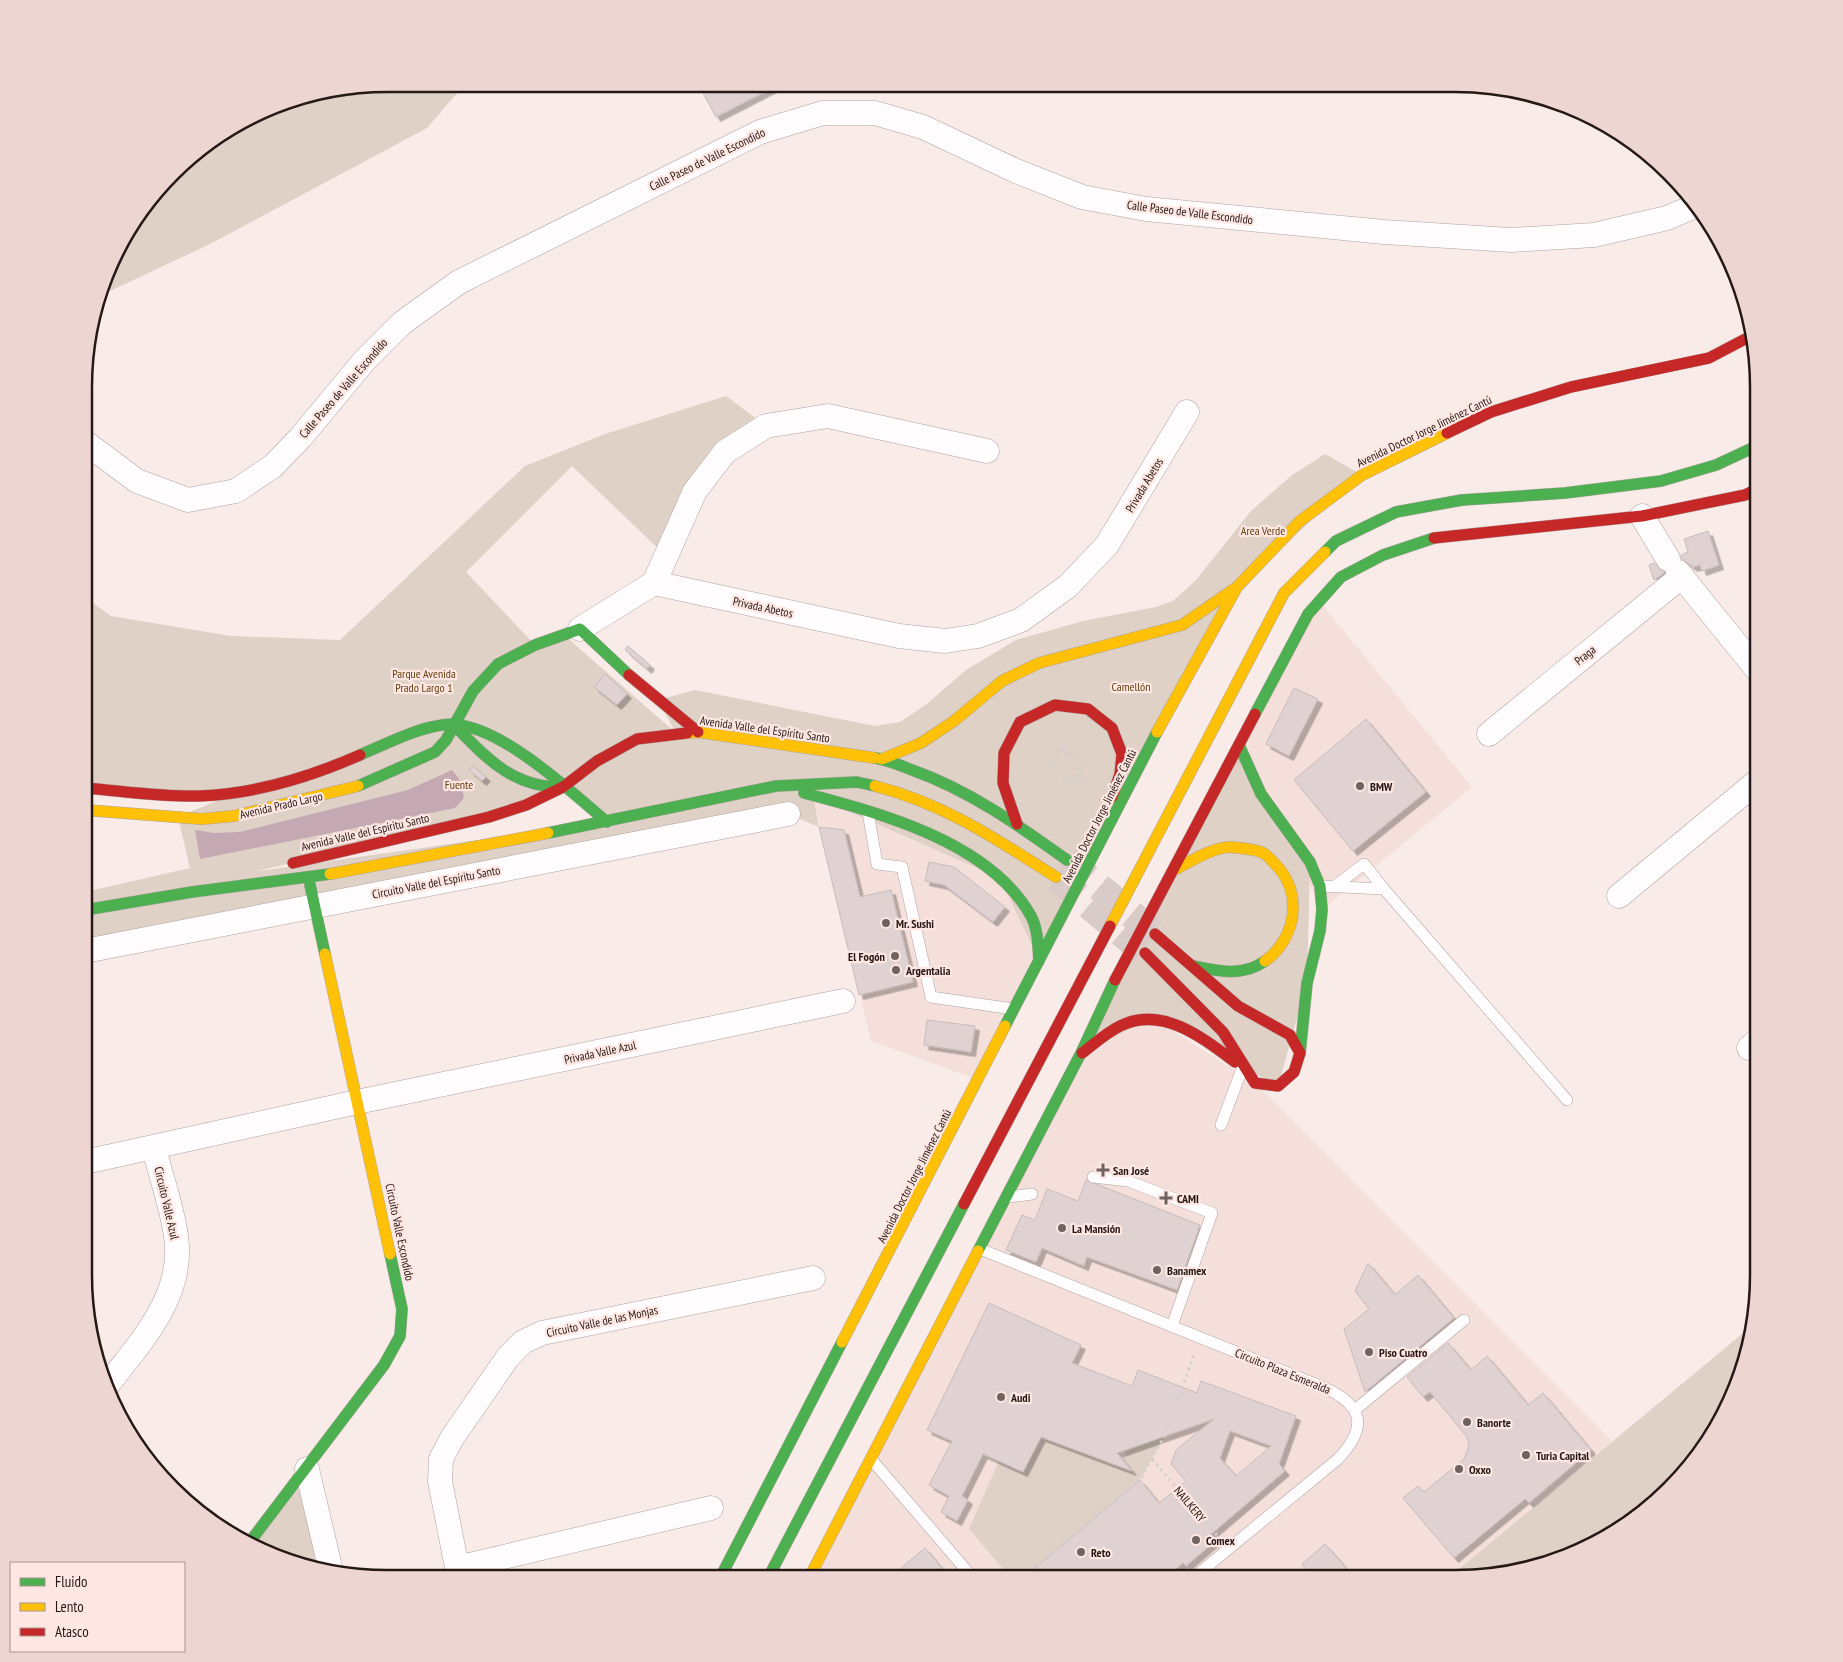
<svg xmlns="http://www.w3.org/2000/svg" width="1843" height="1662" font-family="'PT Sans Narrow',sans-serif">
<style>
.built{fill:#f5dfda}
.green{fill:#dfd1c6;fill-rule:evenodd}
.water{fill:#c4a8b2}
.building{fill:#e0d2d2;stroke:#c8bbbb;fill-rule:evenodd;filter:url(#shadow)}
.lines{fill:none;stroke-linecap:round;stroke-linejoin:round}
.secondary-tunnel{stroke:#d8cbc8;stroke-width:28;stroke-dasharray:28 14;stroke-linecap:butt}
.lane-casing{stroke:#afa3a0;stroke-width:12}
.street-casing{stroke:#afa3a0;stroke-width:25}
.fast-casing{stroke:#afa3a0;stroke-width:12}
.slow-casing{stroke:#afa3a0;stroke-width:12}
.jam-casing{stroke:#afa3a0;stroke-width:12}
.path{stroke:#d3d0ce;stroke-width:3;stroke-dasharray:2.5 4;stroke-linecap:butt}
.lane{stroke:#fefcfc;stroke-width:11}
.street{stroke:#fefcfc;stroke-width:24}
.fast{stroke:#4caf50;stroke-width:11}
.slow{stroke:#ffc107;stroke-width:11}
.jam{stroke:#c62828;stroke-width:11}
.poi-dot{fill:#6f625f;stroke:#fee7e2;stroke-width:2}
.labels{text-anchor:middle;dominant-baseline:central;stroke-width:4.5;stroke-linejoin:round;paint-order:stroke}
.street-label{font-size:12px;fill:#251815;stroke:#fee7e2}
.park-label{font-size:12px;fill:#614112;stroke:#fee7e2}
.poi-label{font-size:12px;font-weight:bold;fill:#251815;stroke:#fee7e2;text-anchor:start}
.rim{fill:none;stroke:#251815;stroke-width:2.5}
</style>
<defs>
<filter id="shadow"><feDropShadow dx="4.5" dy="4.5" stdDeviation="0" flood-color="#0004"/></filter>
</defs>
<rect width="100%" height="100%" fill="#f8ebe8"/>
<!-- built -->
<path class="built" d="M 1319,601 L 1472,787 L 1322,910 L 1239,745 Z
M 813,796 L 1000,878 L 1039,961 L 979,1080 L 871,1041 Z
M 1153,1018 L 1255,1083 L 1612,1441 L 1448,1578 L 809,1578 L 1081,1053 Z"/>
<!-- green -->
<path class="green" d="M 388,84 L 465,84 L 427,128 L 210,244 L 110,291 L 107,288 L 124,236 L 188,159 L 290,100 Z
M 1410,84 L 1475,84 L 1492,89 L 1480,94 Z
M 726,396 L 766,426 L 725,452 L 666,556 L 572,466 L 466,572 L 535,645 L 564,635 L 676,733 L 658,700 L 695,690 L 875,726 L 900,722 L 927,704 L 966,670 L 1016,640 L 1083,621 L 1156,607 L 1173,601 L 1196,580 L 1251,511 L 1292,475 L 1325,454 L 1362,475 L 1237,587 L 1096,851 L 1056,877 L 1064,913 L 1039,961 L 1000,878 L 813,796 L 819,827 L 788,814 L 85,951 L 85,892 L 190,868 L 178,817 L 238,792 L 85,788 L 86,598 L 111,616 L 231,636 L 340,640 L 525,466 L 605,434 ZM 563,787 L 606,822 L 253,872 L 489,817 Z
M 1239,745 L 1310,862 L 1307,983 L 1278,1086 L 1153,1018 L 1081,1053 Z
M 1754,1324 L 1753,1334 L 1728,1408 L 1656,1503 L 1572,1555 L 1475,1578 L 1448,1578 Z
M 1041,1437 L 1120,1467 L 1127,1450 L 1164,1437 L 1140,1480 L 1023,1578 L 1011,1578 L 969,1529 L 999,1461 L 1023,1472 Z
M 307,1469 L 330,1567 L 271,1555 L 249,1543 Z"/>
<!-- water -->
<path class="water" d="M 452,770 L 460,780 L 464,798 L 455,808 L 200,859 L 195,830 L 214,833 L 240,832 L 408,790 Z"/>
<!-- building -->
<path class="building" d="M 698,84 L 780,84 L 716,117 Z
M 1708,531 L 1719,565 L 1702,571 L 1700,565 L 1693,567 L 1682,559 L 1681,555 L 1688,552 L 1684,539 Z
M 1654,563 L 1665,572 L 1654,580 L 1649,565 Z
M 628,646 L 650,665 L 647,669 L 625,650 Z
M 605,674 L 627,694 L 617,705 L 594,687 Z
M 1294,688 L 1318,699 L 1289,756 L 1266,744 Z
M 1366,719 L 1426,792 L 1353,851 L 1294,780 Z
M 473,766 L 486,777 L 482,781 L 469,770 Z
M 819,827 L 844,830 L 860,897 L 891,890 L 913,982 L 859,995 Z
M 929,862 L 954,867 L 1005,907 L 993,922 L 944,885 L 925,881 Z
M 927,1020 L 975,1026 L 971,1052 L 924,1045 Z
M 1086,1180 L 1200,1225 L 1177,1290 L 1087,1257 L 1084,1266 L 1042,1248 L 1036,1262 L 1006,1250 L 1022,1215 L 1035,1220 L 1047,1189 L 1078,1201 Z
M 1368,1263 L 1395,1295 L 1418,1275 L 1454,1318 L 1365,1392 L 1344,1329 L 1369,1309 L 1355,1291 Z
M 989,1303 L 1081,1345 L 1072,1363 L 1132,1386 L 1138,1370 L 1197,1393 L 1201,1381 L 1296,1416 L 1279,1464 L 1285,1471 L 1209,1536 L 1214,1542 L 1186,1566 L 1183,1563 L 1165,1578 L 1023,1578 L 1140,1480 L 1159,1503 L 1186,1481 L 1171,1464 L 1176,1450 L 1214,1419 L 1117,1453 L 1132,1471 L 1041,1437 L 1023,1472 L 983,1454 L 962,1496 L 968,1500 L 957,1521 L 941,1512 L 949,1496 L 929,1485 L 952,1441 L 927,1430 ZM 1230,1431 L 1271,1446 L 1236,1476 L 1220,1458 Z
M 1448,1343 L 1471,1370 L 1487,1356 L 1528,1405 L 1543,1393 L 1591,1450 L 1529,1503 L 1525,1499 L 1454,1558 L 1403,1498 L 1418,1486 L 1424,1492 L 1464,1459 L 1469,1446 L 1467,1437 L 1430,1392 L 1423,1397 L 1407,1377 Z
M 1325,1544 L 1355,1578 L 1311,1578 L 1302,1564 Z
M 925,1548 L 950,1578 L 889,1578 Z"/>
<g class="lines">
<!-- secondary-tunnel -->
<path class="secondary-tunnel" d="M 1067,860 L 1155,934
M 1057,878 L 1145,953"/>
<defs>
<path id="lane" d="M 868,812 L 877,864 L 902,867 L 931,997 L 1013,1009
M 1320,886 L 1384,889 L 1364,864 L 1335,886
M 1384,889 L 1567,1100
M 1221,1125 L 1242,1069
M 1093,1177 L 1128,1181 L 1212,1213 L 1172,1326
M 1009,1197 L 1032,1194
M 980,1249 L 1323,1387 C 1363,1405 1369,1426 1338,1459 L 1193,1578
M 1356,1409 L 1464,1320
M 871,1459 L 973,1578"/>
<path id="street" d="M 86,443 L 137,481 L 188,500 L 236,491 L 273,466 L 301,437 L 364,361 L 402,323 L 459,282 L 760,132 L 823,113 L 875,113 L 923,127 L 1016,171 L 1082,197 L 1146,209 L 1384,232 L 1511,240 L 1594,235 L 1667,218 L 1695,206
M 1642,516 L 1668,559
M 1678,572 L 1759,672
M 654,583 L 899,636 L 945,641 L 978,636 L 1021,620 L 1068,586 L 1107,545 L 1187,412
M 654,583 L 695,491 L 725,452 L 766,426 L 828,416 L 987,451
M 580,629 L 654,583
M 1489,734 L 1682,576
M 1619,896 L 1759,780
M 85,951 L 788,814
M 1749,1048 L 1759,1039
M 85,1162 L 357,1102 L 843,1001
M 106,1387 C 140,1342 185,1297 176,1236 C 172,1207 161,1177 154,1148
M 307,1469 L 330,1567
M 457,1568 L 711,1508
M 459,1578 L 440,1481 L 441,1459 L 452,1438 L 508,1357 L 523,1342 L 542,1333 L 813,1278"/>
<path id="fast" d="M 1325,552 L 1336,541 L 1396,512 L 1462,500 L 1565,493 L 1661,481 L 1716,465 L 1759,445
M 1255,714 L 1308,614 L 1341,577 L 1383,555 L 1434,538
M 459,730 C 489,761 516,788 562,787
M 1239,745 L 1261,794 L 1310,862 L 1320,886 L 1322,910 L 1320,931 L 1307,983 L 1300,1053
M 360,755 C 386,744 414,729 442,725 C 492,716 571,792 607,822
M 875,758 C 888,760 900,765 912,770 C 969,790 1018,825 1067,860
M 358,786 L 435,752 L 446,740 L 473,691 L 498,664 L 535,645 L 580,629 L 629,675
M 804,793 C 880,813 990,842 1031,916 C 1038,929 1038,946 1039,961
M 548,833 L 776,786 L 857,782 L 875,786
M 310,885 L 325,954
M 85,910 L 192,892 L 330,874
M 1194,966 C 1218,971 1243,977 1265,961
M 1005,1026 L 1157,732
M 978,1251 L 1081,1053 L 1115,980
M 249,1543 L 384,1365 L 400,1336 L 402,1309 L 390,1254
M 720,1578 L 842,1342
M 768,1578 L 964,1204"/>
<path id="slow" d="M 1157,732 L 1237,587 L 1300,521 L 1362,475 L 1447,433
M 687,733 L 698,732 L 875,758
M 882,759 L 921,743 L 954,721 L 1002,681 L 1039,663 L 1182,625 L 1234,589
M 875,786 C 945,804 996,839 1056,877
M 85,810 L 202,819 L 234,816 L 358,786
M 1174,870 C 1190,862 1212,847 1231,847 C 1240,848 1253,849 1261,852 C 1267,854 1272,861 1275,864 C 1304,893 1296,939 1265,961
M 330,874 L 548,833
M 1110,926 L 1284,593 L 1325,552
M 325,954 L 390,1254
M 842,1342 L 1005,1026
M 809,1578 L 978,1251"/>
<path id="jam" d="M 1447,433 L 1491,412 L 1571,387 L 1709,358 L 1751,336
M 1434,538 L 1642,516 L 1745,495 L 1759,488
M 629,675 L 698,732
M 85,788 C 123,791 161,797 199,796 C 254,794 310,777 360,755
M 1017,824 L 1003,783 L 1004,753 L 1020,722 L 1055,705 L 1088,709 L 1112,728 L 1122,754 L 1120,774 L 1112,797
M 293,863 L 489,817 L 526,805 L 563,787 L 597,761 L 637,739 L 687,733
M 1145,953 L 1223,1032 L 1255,1083 L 1278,1086 L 1294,1072 L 1300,1053 L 1290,1035 L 1238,1006 L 1155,934
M 1115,980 L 1255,714
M 1082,1053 C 1094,1044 1106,1033 1120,1026 C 1162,1005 1203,1038 1235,1062
M 964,1204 L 1110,926"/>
</defs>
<!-- lane casing -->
<use href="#lane" class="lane-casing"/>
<!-- street casing -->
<use href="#street" class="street-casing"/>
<!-- fast casing -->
<use href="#fast" class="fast-casing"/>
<!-- slow casing -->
<use href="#slow" class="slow-casing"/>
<!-- jam casing -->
<use href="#jam" class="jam-casing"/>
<!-- path -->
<path class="path" d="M 1062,749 L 1084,764 L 1071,784 L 1049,768 Z
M 1077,775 L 1093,786
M 1152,1459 L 1220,1539
M 1023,1578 L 1140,1480 L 1164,1437 L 1195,1352"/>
<!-- lane -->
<use href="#lane" class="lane"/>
<!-- street -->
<use href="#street" class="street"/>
<!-- fast -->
<use href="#fast" class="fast"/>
<!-- slow -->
<use href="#slow" class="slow"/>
<!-- jam -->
<use href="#jam" class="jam"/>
</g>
<!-- markers -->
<g class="poi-dot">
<circle cx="1360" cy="786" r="5"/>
<circle cx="886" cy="923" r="5"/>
<circle cx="895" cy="956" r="5"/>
<circle cx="896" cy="970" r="5"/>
<path d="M1100.5 1162.5h5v5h5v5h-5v5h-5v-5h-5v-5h5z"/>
<path d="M1163.5 1190.5h5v5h5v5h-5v5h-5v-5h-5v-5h5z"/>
<circle cx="1062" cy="1228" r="5"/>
<circle cx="1157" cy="1270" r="5"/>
<circle cx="1369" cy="1352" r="5"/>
<circle cx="1001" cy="1397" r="5"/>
<circle cx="1467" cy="1422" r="5"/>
<circle cx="1526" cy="1455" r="5"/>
<circle cx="1459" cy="1469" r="5"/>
<circle cx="1196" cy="1540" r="5"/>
<circle cx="1081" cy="1552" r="5"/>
</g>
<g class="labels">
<!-- street labels -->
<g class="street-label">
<text transform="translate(707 159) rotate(-26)">Calle Paseo de Valle Escondido</text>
<text transform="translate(1190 212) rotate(7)">Calle Paseo de Valle Escondido</text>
<text transform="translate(343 388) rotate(-49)">Calle Paseo de Valle Escondido</text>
<text transform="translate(1424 431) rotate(-26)">Avenida Doctor Jorge Jiménez Cantú</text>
<text transform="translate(1144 485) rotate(-59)">Privada Abetos</text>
<text transform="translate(763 607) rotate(12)">Privada Abetos</text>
<text transform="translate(1585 655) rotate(-39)">Praga</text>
<text transform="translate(765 729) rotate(8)">Avenida Valle del Espíritu Santo</text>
<text transform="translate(281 805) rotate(-13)">Avenida Prado Largo</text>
<text transform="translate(1099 816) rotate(-63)">Avenida Doctor Jorge Jiménez Cantú</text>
<text transform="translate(365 832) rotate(-13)">Avenida Valle del Espíritu Santo</text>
<text transform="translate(436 882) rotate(-11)">Circuito Valle del Espíritu Santo</text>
<text transform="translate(600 1052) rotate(-12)">Privada Valle Azul</text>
<text transform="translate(914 1176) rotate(-63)">Avenida Doctor Jorge Jiménez Cantú</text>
<text transform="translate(167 1203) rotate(77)">Circuito Valle Azul</text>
<text transform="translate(400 1232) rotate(78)">Circuito Valle Escondido</text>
<text transform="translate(602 1321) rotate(-12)">Circuito Valle de las Monjas</text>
<text transform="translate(1283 1371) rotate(22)">Circuito Plaza Esmeralda</text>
<text transform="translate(1190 1504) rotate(50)">NAILKERY</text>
</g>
<!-- park labels -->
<g class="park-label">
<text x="1263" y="530">Area Verde</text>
<text x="424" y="673">Parque Avenida<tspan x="424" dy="14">Prado Largo 1</tspan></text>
<text x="1131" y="686">Camellón</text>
<text x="459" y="784">Fuente</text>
</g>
<!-- poi labels -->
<g class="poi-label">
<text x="1370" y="786">BMW</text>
<text x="896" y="923">Mr. Sushi</text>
<text x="885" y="956" text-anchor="end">El Fogón</text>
<text x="906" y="970">Argentalia</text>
<text x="1113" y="1170">San José</text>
<text x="1177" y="1198">CAMI</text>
<text x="1072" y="1228">La Mansión</text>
<text x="1167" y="1270">Banamex</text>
<text x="1379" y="1352">Piso Cuatro</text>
<text x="1011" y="1397">Audi</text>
<text x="1477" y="1422">Banorte</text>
<text x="1536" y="1455">Turia Capital</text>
<text x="1469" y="1469">Oxxo</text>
<text x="1206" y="1540">Comex</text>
<text x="1091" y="1552">Reto</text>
</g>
</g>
<!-- crop -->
<path d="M0 0H1843V1662H0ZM387 92H1455A295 295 0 0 1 1750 387V1275A295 295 0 0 1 1455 1570H387A295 295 0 0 1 92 1275V387A295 295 0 0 1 387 92Z" fill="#edd6d2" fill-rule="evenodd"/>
<path class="rim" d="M387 92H1455A295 295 0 0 1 1750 387V1275A295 295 0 0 1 1455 1570H387A295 295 0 0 1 92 1275V387A295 295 0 0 1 387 92Z"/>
<!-- legend -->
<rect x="10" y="1562" width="175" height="90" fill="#fee7e2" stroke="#a79490"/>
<rect x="20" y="1578" width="25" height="8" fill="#4caf50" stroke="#a79490"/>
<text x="55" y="1587" font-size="15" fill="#251815">Fluido</text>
<rect x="20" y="1603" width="25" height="8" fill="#ffc107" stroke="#a79490"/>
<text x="55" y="1612" font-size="15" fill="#251815">Lento</text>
<rect x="20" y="1628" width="25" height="8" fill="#c62828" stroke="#a79490"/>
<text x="55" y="1637" font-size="15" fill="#251815">Atasco</text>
</svg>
